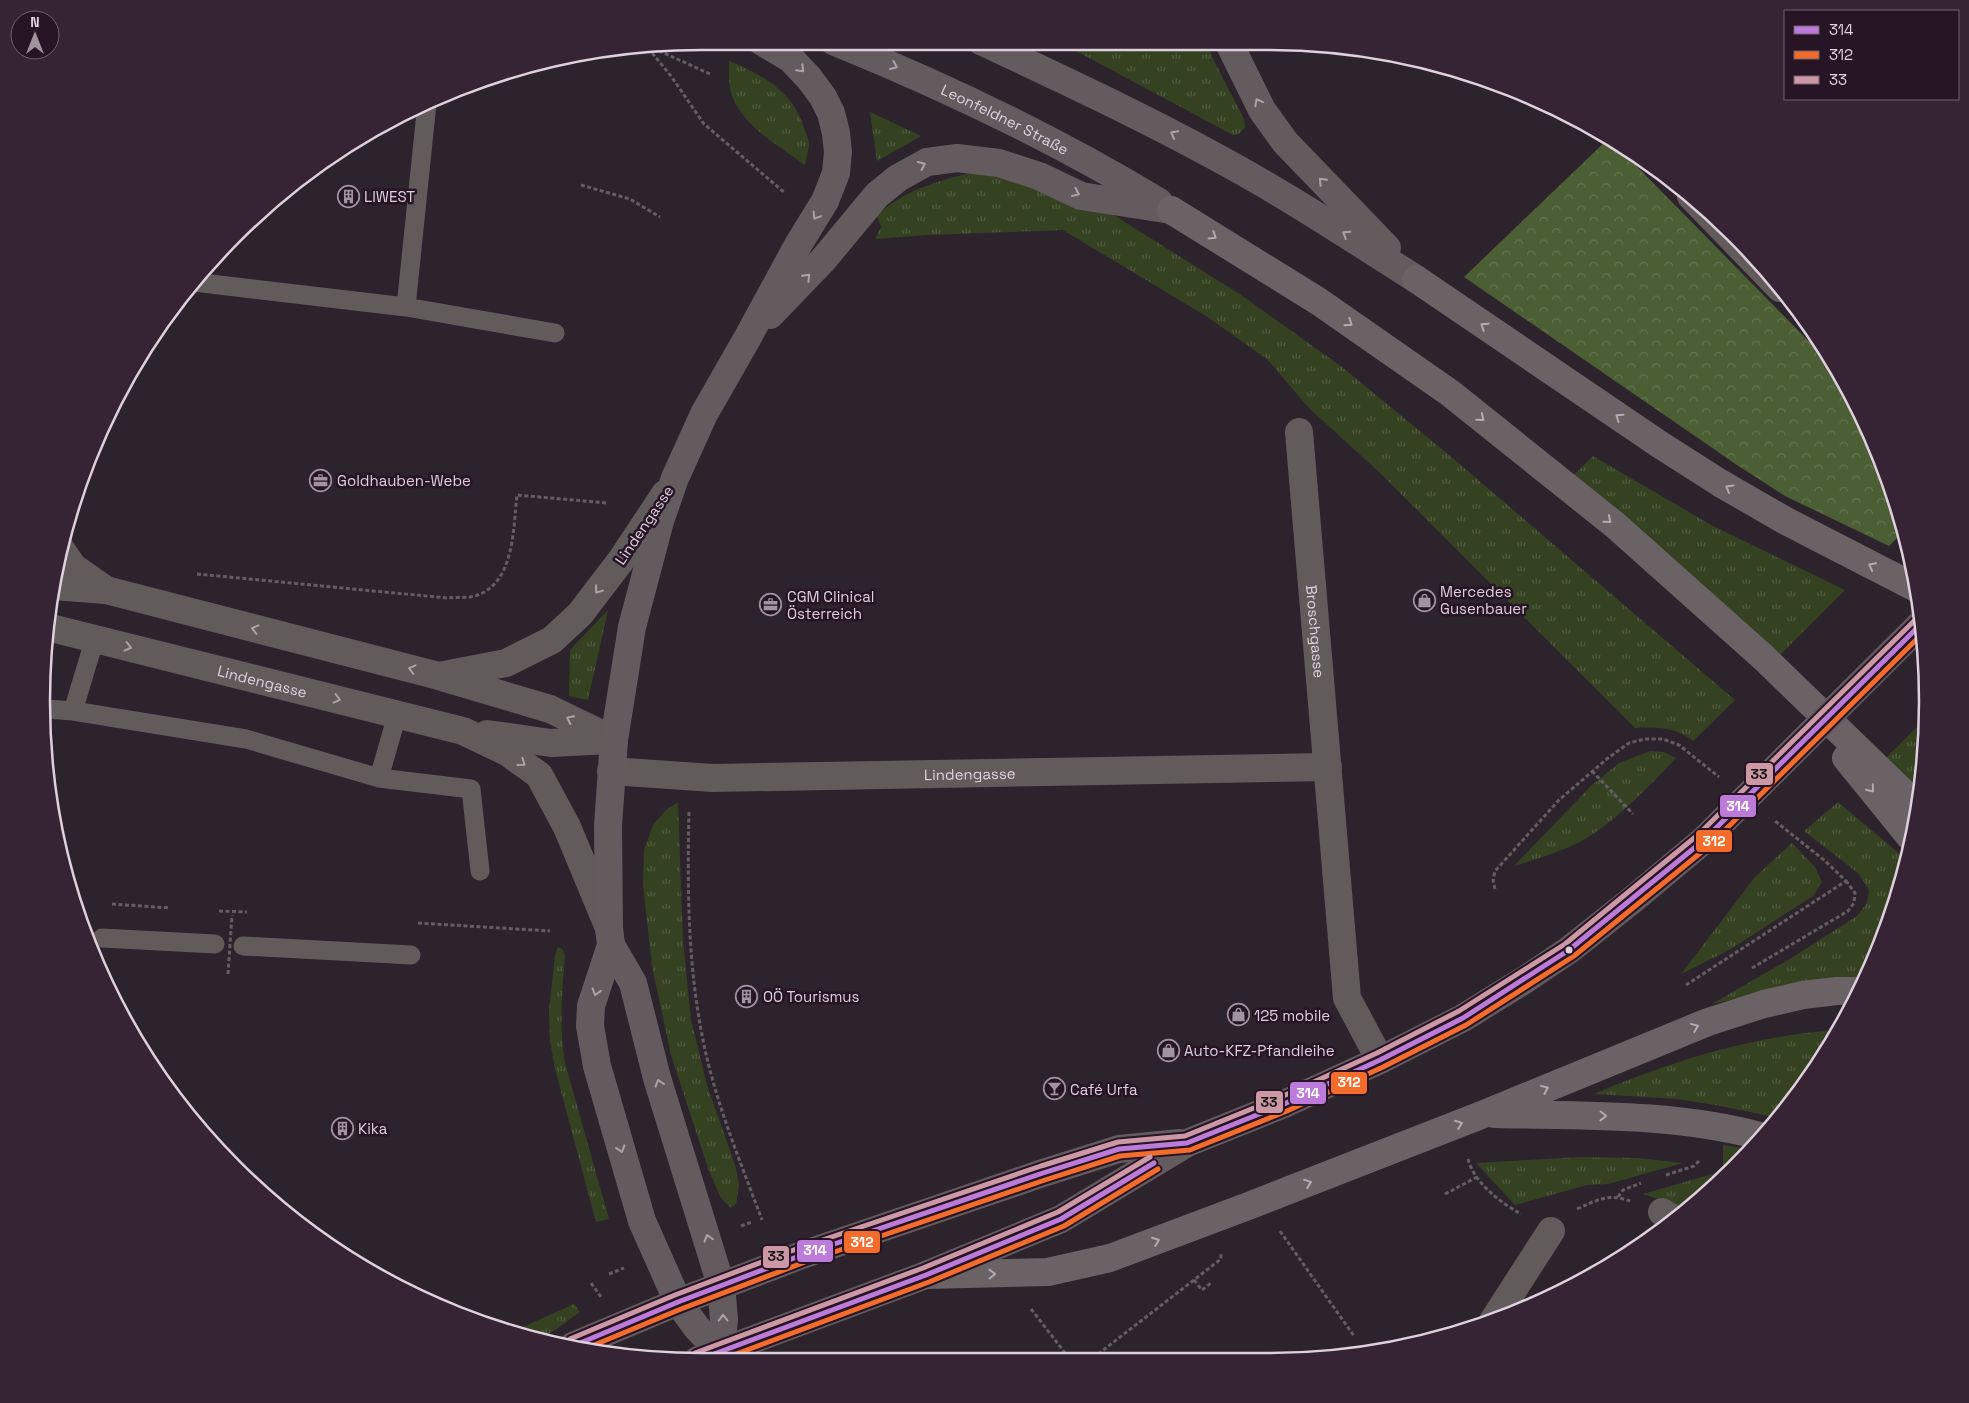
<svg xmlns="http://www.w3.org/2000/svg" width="1969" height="1403" font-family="'Space Grotesk',sans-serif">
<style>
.grass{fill:url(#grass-tufts)}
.forest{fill:url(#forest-crowns)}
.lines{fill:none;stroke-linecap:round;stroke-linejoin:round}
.path{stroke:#645e62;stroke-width:3;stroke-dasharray:4 2.5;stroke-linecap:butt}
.service{stroke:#625b5c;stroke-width:19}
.minor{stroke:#625b5c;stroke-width:28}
.primary{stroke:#645b5f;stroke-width:28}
.motorway{stroke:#6a6264;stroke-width:28}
.path-bridge{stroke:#645e62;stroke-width:3;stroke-dasharray:4 2.5;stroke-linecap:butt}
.primary-bridge{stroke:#645b5f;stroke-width:28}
.bus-1-casing{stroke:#271526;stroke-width:9}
.bus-2-casing{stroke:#271526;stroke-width:9}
.bus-3-casing{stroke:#271526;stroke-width:9}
.bus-1{stroke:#bd7bd9;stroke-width:5}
.bus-2{stroke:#f36c2b;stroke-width:5}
.bus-3{stroke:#cd98a5;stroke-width:5}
.oneway{stroke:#ada2ab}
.oneway2{stroke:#b5aab3}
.oneway3{stroke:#aca2a9}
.bus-dot{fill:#ded1dd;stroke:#271526;stroke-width:2}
.labels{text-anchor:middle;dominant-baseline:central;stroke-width:5;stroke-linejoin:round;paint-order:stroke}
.street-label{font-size:15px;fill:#ded1dd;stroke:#271526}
.poi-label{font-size:15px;fill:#ded1dd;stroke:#271526;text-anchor:start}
.rim{fill:none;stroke:#ded1dd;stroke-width:2.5}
.line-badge{stroke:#271526;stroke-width:2}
.badge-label{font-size:14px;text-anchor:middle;font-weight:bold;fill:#fff}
.pale-badge-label{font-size:14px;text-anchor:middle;font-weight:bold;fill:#111}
</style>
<defs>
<pattern id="grass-tufts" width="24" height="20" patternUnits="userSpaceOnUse" patternTransform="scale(1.25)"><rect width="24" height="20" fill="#354222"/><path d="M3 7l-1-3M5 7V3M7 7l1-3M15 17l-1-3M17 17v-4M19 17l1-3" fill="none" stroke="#525c42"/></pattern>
<pattern id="forest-crowns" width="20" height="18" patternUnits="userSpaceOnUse" patternTransform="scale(1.25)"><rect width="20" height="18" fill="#4b5e34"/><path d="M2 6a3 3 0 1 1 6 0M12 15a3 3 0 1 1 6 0" fill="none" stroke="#647451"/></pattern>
</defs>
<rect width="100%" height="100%" fill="#2d232c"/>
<!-- grass -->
<path class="grass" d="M 1061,41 L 1206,41 L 1214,61 L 1244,119 L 1245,127 L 1239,134 L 1233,135 L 1063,44 Z
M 729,61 C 763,75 795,92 805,131 C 807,135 809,141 809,146 C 808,152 806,158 805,165 C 778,145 738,124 730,89 C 729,80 729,70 729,61 Z
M 870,112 L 921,136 L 877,161 Z
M 983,170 L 1109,212 L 1241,295 L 1342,367 L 1455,460 L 1735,700 L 1693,741 C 1676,727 1656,727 1635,728 L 1379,472 L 1309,408 L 1267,359 L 1206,316 L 1063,230 L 927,235 L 875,239 L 881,227 L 877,216 C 905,188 945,179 983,170 Z
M 1593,456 L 1711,525 L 1845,590 L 1771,664 L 1565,484 Z
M 608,610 L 588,700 L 569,696 L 570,650 Z
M 1925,719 L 1926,745 L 1918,794 L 1881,763 Z
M 1650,751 L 1664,752 L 1676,758 C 1651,784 1626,811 1596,832 C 1574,848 1540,858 1514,866 L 1592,785 L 1619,763 Z
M 678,802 L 683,941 L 691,1020 L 707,1085 L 736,1168 L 739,1186 L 736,1204 L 731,1208 L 721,1198 L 709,1171 L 671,1055 L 652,966 L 643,885 L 644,850 L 653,825 L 666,810 Z
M 1838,802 L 1907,860 L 1905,873 L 1863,985 L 1793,987 L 1712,1004 L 1793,957 L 1857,916 L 1867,903 L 1869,890 L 1858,873 L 1804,831 Z
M 1792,843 L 1815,867 L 1822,882 L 1813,896 L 1731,949 L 1681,974 L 1755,877 Z
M 558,947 L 562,949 L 565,955 C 562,992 559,1027 565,1063 L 609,1219 L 596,1222 L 555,1069 L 550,1041 L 549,1011 L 555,955 Z
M 1837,1030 L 1791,1104 L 1778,1118 L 1721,1106 L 1678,1099 L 1594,1094 C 1672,1061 1752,1036 1837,1030 Z
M 1723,1145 L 1748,1149 L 1703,1198 L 1687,1209 L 1643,1194 L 1723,1171 Z
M 1582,1157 L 1637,1158 L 1683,1163 L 1608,1184 L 1587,1185 L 1515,1205 L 1476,1163 Z
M 574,1304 L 580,1312 L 555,1330 L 536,1340 L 512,1332 Z"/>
<!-- forest -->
<path class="forest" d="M 1609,138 L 1840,373 L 1893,490 L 1903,532 L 1889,546 L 1785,496 L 1737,465 L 1464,277 Z"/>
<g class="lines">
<!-- path -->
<path class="path" d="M 648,48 L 671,76 L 704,124 L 785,193
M 653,48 L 710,74
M 581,185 L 630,199 L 660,217
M 197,574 L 447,598 C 454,597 462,598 470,597 C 515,589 513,529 517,495 L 607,503
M 1592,771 L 1633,814
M 689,812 C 687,894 688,975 706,1054 C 719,1111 742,1166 762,1220
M 1495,889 L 1493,880 L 1495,871 L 1559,800 L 1608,758 L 1629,743 L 1645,739 L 1663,739 L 1679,745 L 1719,777
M 112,904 L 170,908
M 219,911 L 247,912
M 418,923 L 550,931
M 1752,968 L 1848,911 L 1854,903 L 1855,893 L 1846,881
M 1686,985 L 1846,881 L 1824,860 L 1775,821
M 1468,1159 C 1474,1183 1500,1202 1521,1214
M 1666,1175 L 1694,1166 L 1700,1160
M 1445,1194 L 1477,1177
M 1618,1197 L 1623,1190 L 1641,1183
M 1577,1209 C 1597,1200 1608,1193 1630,1201
M 741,1226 L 752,1222
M 1280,1231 L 1354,1336
M 609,1274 L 624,1268
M 1194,1280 L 1202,1290 L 1211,1283
M 591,1283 L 601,1297
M 1031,1309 L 1069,1358
M 1093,1358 L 1221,1259 L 1221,1254"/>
<!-- service -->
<path class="service" d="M 194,282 L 406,307 L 555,333
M 406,307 L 427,103
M 95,638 L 73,711 L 246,739 L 379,778
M 47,709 L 73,711
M 397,715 L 379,778 L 471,789 L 480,871
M 102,938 L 215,944
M 243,946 L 411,955"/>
<!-- minor -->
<g class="minor">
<path d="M 1691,196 L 1780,288"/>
<path id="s1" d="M 1299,432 L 1347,998 L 1380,1060"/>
<path d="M 60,548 L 73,567 L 106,590"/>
<path d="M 53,586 L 106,590 L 439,676 L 506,663 L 552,640 L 580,614 L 622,559 L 665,494"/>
<path id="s2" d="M 47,627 L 463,731 L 507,752 L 539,775 L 567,827 L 609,928"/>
<path d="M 442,677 L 550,709 L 614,740"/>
<path d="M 487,734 L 551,743 L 610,740"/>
<path id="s3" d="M 611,771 L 713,778 L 1328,767"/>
<path d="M 1662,1212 L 1672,1218"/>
<path d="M 1493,1321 L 1551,1231"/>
</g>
<!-- primary -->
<g class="primary">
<path id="s4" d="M 833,41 C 946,87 1055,139 1159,202"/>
<path d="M 981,41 C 1060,78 1139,115 1216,157 C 1285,194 1350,237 1416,279"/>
<path d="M 1228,41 L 1262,110 L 1285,142 L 1387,248"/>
<path d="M 770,315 L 823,260 L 877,195 L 898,178 L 927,162 L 957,158 L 999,163 L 1039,176 L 1081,196 L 1171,210"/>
<path d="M 611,945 L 633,983 L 657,1078 L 721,1285 L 724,1319 L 721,1352"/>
<path d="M 573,1346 L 678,1302 L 802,1255 L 1043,1173 L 1119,1149 L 1180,1143"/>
<path d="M 721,1352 L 697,1328 L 678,1302 L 642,1221 L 597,1066 L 590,1026 L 591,1006 L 611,945 L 609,928 L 608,826 L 614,740 L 632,627 L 660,521 L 675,478 L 704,414 L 748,337 L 798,245 L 825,201 L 836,173 L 838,152 L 836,133 L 831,113 L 823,97 L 809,78 L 791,59 L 761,41"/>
<path d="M 698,1360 L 926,1275 L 1061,1219 L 1187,1143 L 1284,1104 L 1380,1060 L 1463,1018 L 1526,979 L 1569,950 L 1631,901 L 1704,840"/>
</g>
<!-- motorway -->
<path class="motorway" d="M 1171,210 L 1318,301 L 1450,393 L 1615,525 L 1763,657 L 1916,805
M 1416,279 L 1659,444 L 1720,483 L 1786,521 L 1916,588
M 1846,758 L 1911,838
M 1495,1114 C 1584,1116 1674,1113 1760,1136
M 926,1275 L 1048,1272 L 1110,1258 L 1251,1205 L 1484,1114 L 1708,1022 L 1764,1004 L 1803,995 L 1837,991 L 1860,991"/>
<!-- path-bridge -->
<path class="path-bridge" d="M 228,974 L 232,915"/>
<!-- primary-bridge -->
<path class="primary-bridge" d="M 1704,840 L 1922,623"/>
<defs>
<path id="bus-1" d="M 573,1346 L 678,1302 L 802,1255 L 1043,1173 L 1119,1149 L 1187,1143 L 1284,1104 L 1380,1060 L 1463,1018 L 1569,950 L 1704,840 L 1922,623
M 698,1360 L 926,1275 L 1061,1219 L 1154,1163"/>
<path id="bus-2" d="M 587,1348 L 681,1309 L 805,1262 L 1045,1180 L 1120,1156 L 1190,1150 L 1287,1111 L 1383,1067 L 1466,1025 L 1574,956 L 1709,846 L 1923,633
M 720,1360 L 929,1282 L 1064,1226 L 1158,1169"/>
<path id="bus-3" d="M 570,1339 L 675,1295 L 799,1248 L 1041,1166 L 1118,1142 L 1185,1136 L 1281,1097 L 1377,1053 L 1459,1011 L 1565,944 L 1699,834 L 1917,618
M 695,1353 L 923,1268 L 1058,1212 L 1150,1157"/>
</defs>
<!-- bus-1 casing -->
<use href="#bus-1" class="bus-1-casing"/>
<!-- bus-2 casing -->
<use href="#bus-2" class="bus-2-casing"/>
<!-- bus-3 casing -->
<use href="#bus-3" class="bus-3-casing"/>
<!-- bus-1 -->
<use href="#bus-1" class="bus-1"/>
<!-- bus-2 -->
<use href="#bus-2" class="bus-2"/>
<!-- bus-3 -->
<use href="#bus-3" class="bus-3"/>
</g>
<!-- one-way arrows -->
<defs><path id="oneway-chevron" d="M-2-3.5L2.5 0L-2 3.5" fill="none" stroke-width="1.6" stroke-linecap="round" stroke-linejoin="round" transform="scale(1.25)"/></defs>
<g class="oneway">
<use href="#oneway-chevron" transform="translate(894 66) rotate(23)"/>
<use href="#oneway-chevron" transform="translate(801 69) rotate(46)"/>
<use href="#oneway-chevron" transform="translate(1258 102) rotate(-118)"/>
<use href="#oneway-chevron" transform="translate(1174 134) rotate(-152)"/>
<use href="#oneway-chevron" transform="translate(922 165) rotate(-25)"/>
<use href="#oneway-chevron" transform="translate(1322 181) rotate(-134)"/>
<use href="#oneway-chevron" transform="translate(1076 193) rotate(24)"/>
<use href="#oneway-chevron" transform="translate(816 216) rotate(122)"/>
<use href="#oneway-chevron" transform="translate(1346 234) rotate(-147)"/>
<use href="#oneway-chevron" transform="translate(807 277) rotate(-46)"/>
<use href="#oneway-chevron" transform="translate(596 992) rotate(107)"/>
<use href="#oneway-chevron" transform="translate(659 1083) rotate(-107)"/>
<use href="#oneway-chevron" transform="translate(621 1149) rotate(73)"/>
<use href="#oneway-chevron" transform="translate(708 1238) rotate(-106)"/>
<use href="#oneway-chevron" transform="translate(723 1318) rotate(-91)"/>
</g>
<g class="oneway2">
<use href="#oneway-chevron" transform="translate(1213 236) rotate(32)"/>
<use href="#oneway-chevron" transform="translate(1349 323) rotate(35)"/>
<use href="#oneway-chevron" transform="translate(1484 326) rotate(-146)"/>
<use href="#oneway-chevron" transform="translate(1619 417) rotate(-146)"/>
<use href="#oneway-chevron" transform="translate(1481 418) rotate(39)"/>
<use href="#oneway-chevron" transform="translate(1729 488) rotate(-150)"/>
<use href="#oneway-chevron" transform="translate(1608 520) rotate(39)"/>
<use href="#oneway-chevron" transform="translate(1872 566) rotate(-153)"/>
<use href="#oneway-chevron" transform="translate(1871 789) rotate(51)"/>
<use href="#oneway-chevron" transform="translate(1695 1027) rotate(-22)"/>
<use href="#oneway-chevron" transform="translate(1545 1089) rotate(-22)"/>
<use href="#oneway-chevron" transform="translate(1603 1116) rotate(1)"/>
<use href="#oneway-chevron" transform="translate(1459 1124) rotate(-21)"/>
<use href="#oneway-chevron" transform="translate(1308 1183) rotate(-21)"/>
<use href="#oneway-chevron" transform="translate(1156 1241) rotate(-20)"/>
<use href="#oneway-chevron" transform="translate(992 1274) rotate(-1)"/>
</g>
<g class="oneway3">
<use href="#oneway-chevron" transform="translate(598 590) rotate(127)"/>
<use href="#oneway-chevron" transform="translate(255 629) rotate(-166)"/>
<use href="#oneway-chevron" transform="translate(128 647) rotate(14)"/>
<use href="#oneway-chevron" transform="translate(412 669) rotate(-166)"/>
<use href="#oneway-chevron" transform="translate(337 699) rotate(14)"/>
<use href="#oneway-chevron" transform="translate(570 719) rotate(-154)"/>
<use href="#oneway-chevron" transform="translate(522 763) rotate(36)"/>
</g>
<!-- icons -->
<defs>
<symbol id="building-ring" viewBox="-11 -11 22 22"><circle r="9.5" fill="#271526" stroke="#a0949f" stroke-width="1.5"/><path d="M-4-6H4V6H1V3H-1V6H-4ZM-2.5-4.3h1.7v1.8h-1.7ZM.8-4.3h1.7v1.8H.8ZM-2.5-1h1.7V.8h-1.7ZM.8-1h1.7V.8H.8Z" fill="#a0949f"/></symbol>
<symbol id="office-ring" viewBox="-11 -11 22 22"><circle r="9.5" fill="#271526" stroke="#a0949f" stroke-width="1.5"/><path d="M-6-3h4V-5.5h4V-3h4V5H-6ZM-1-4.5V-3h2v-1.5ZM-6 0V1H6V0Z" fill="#a0949f"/></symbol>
<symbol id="shop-ring" viewBox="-11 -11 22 22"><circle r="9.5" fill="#271526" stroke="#a0949f" stroke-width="1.5"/><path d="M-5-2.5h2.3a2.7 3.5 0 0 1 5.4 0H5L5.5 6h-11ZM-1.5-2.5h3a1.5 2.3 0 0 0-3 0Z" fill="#a0949f"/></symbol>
<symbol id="bar-ring" viewBox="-11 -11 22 22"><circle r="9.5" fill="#271526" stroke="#a0949f" stroke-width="1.5"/><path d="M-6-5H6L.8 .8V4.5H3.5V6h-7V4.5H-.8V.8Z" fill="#a0949f"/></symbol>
</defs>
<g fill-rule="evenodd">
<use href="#building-ring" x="336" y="184" width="25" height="25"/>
<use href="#office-ring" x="308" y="468" width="25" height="25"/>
<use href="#shop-ring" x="1412" y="588" width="25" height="25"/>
<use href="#office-ring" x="758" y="592" width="25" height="25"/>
<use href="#building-ring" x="734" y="984" width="25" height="25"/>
<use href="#shop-ring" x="1226" y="1002" width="25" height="25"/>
<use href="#shop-ring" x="1156" y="1038" width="25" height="25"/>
<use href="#bar-ring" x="1042" y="1076" width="25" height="25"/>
<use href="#building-ring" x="330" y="1116" width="25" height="25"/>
</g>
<!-- markers -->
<circle class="bus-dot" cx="1569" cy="950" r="4.5"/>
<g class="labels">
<!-- street labels -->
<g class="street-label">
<text stroke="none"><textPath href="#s4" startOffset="189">Leonfeldner Straße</textPath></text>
<text transform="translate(644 525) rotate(-56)">Lindengasse</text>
<text stroke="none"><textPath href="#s1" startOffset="200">Broschgasse</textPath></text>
<text stroke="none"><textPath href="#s2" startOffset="222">Lindengasse</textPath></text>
<text stroke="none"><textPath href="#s3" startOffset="359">Lindengasse</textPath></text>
</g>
<!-- poi labels -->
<g class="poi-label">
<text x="364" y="196">LIWEST</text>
<text x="337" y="480">Goldhauben-Webe</text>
<text x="1440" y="591">Mercedes<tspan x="1440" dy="17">Gusenbauer</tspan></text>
<text x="787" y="596">CGM Clinical<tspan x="787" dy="17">Österreich</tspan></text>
<text x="763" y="996">OÖ Tourismus</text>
<text x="1254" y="1015">125 mobile</text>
<text x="1184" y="1050">Auto-KFZ-Pfandleihe</text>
<text x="1070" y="1089">Café Urfa</text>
<text x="358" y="1128">Kika</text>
</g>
</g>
<!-- crop -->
<path d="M0 0H1969V1403H0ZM701 50H1268A651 651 0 0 1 1919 701V702A651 651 0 0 1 1268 1353H701A651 651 0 0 1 50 702V701A651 651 0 0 1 701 50Z" fill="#362435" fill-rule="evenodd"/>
<path class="rim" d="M701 50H1268A651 651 0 0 1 1919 701V702A651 651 0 0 1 1268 1353H701A651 651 0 0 1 50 702V701A651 651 0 0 1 701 50Z"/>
<g class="line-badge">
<rect x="1745" y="762" width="29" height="24" rx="5" fill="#cd98a5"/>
<rect x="1719" y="794" width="38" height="24" rx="5" fill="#bd7bd9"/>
<rect x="1695" y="829" width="38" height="24" rx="5" fill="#f36c2b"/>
<rect x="1330" y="1071" width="38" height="24" rx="5" fill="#f36c2b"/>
<rect x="1289" y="1081" width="38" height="24" rx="5" fill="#bd7bd9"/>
<rect x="1255" y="1090" width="29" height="24" rx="5" fill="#cd98a5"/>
<rect x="843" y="1230" width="38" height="24" rx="5" fill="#f36c2b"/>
<rect x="796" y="1239" width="38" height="24" rx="5" fill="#bd7bd9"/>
<rect x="762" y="1245" width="28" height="24" rx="5" fill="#cd98a5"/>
</g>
<g class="badge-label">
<text x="1738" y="811">314</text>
<text x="1714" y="846">312</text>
<text x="1349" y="1087">312</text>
<text x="1308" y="1098">314</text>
<text x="862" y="1247">312</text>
<text x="815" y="1255">314</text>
</g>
<g class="pale-badge-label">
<text x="1759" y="779">33</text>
<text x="1269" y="1107">33</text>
<text x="776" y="1261">33</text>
</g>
<!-- legend -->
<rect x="1784" y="10" width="175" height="90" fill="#271526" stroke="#70606f"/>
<rect x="1794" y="26" width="25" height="8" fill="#bd7bd9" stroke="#70606f"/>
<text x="1829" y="35" font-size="15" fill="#ded1dd">314</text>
<rect x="1794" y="51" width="25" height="8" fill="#f36c2b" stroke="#70606f"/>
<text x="1829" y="60" font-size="15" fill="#ded1dd">312</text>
<rect x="1794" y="76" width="25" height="8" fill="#cd98a5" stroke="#70606f"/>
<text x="1829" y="85" font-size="15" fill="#ded1dd">33</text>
<!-- north arrow -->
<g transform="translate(35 35)"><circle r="24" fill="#271526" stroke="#70606f"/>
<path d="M0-4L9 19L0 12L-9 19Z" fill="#a0949f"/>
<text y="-8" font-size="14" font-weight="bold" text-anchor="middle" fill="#ded1dd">N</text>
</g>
</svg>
